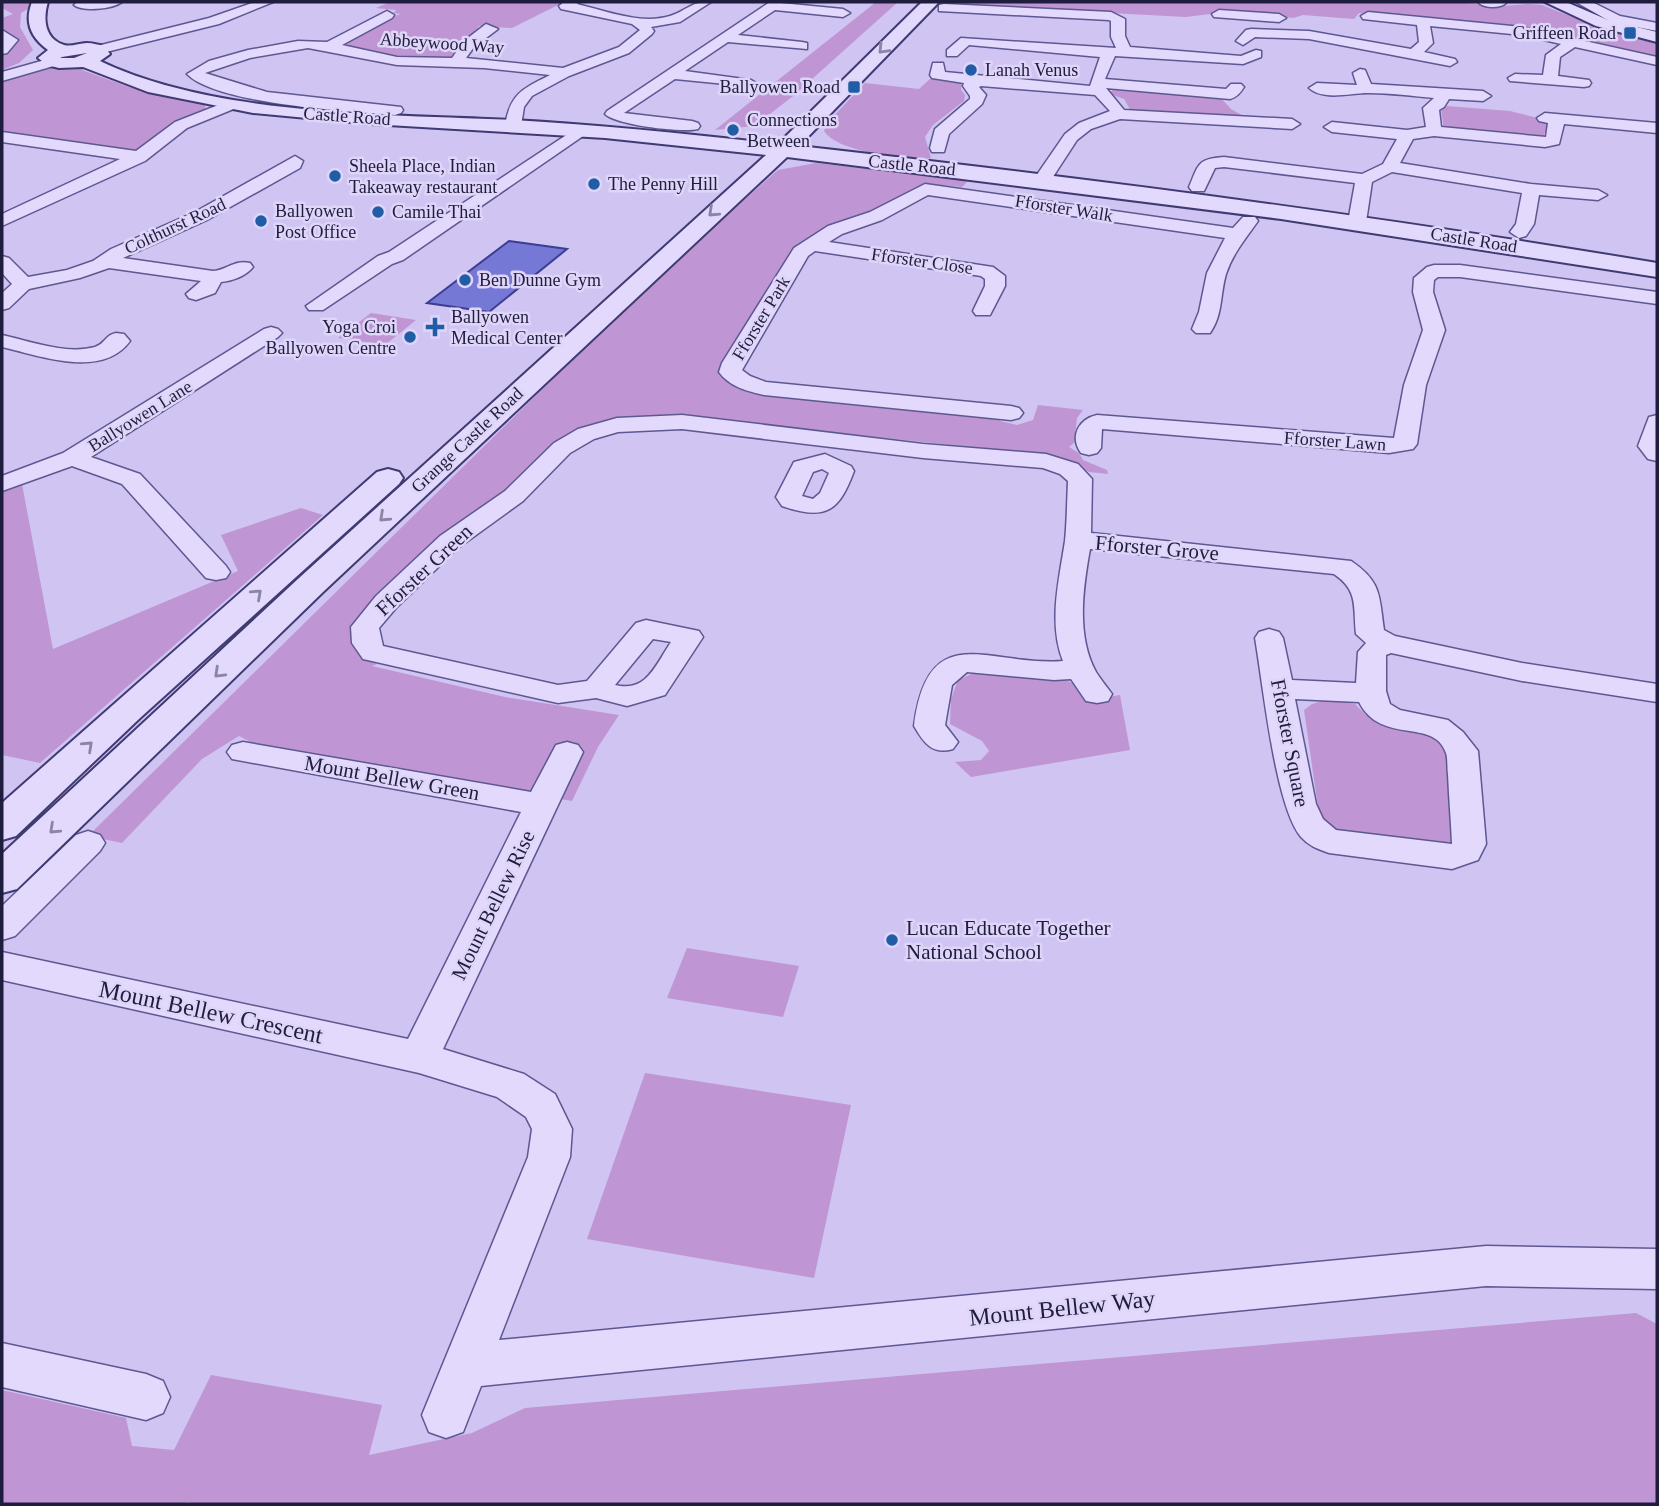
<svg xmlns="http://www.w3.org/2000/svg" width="1659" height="1506" font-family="'Times New Roman',serif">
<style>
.green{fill:#bf96d3}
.building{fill:#7678d5;stroke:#3b3e92;stroke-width:2}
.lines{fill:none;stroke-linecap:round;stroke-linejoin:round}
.street-casing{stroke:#5d5890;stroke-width:3}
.secondary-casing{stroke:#3f3b72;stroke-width:4}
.street{fill:#e2d9fc;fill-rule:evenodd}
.secondary{fill:#e2d9fc;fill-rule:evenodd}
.oneway{stroke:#8a84a6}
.poi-dot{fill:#215ca6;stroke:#dfd5f9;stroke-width:2.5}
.labels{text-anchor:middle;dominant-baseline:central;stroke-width:5;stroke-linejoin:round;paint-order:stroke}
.far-poi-label{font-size:18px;fill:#1f1d3e;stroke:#dfd5f9;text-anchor:start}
.far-street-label{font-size:18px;fill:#1f1d3e;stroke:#dfd5f9}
.street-label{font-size:21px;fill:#1f1d3e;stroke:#dfd5f9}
.poi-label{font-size:21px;fill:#1f1d3e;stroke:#dfd5f9;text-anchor:start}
.near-street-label{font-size:24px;fill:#1f1d3e;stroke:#dfd5f9}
</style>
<rect width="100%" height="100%" fill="#d0c4f3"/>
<!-- green -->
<path class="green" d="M 2,2 L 31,2 L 28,9 L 21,13 L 20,27 L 33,50 L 19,63 L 2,70 L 2,53 L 15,46 L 19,40 L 2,30 L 2,18 L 13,14 L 2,8 Z
M 390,2 L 564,2 L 512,28 L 479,26 L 477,29 L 483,31 L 453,57 L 443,60 L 398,58 L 353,51 L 341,44 L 388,18 L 401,14 L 394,13 L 396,10 L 376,8 Z
M 876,2 L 898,2 L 792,97 L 754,126 L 715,130 Z
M 945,2 L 1452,2 L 1502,6 L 1529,4 L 1542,5 L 1608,31 L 1657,42 L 1657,59 L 1579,43 L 1359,13 L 1354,19 L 1303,15 L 1293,18 L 1234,11 L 1186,17 L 943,4 Z
M 47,66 L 71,66 L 129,87 L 200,103 L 205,105 L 205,109 L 174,122 L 142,150 L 134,152 L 2,135 L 2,81 Z
M 939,77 L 962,81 L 961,90 L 965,95 L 964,101 L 933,125 L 925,137 L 931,158 C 906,159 838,153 824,131 L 827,123 L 865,83 L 919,89 L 930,79 Z
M 1127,88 L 1219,96 L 1231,109 L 1247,118 L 1131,111 L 1124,99 L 1110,94 L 1113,89 Z
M 1447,106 L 1510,111 L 1549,121 L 1543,138 L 1444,130 L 1441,109 Z
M 816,163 L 969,180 L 962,187 L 942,185 L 914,188 L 885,207 L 819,233 L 730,382 L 996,416 L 1000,421 L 1017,425 L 1033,420 L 1038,405 L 1083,410 L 1077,418 L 1074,443 L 1069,447 L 1079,453 L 1083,460 L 1107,470 L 1108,474 L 1089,472 L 1055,456 L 677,416 L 627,417 L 584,430 L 360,619 L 367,657 L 377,664 L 372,666 L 505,697 L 619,715 L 598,747 L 572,801 L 264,749 L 239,736 L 202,759 L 122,843 L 88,836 L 652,281 L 778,170 Z
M 371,313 L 416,320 L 385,345 L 338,338 Z
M 22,484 L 53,649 L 238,571 L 221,535 L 301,508 L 323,515 L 40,763 L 2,755 L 2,491 Z
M 974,673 C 999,675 1060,671 1079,687 C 1083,690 1087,696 1090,700 L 1120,695 L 1130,750 L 971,777 L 955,762 L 981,760 L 989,751 L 982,741 L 950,724 L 951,699 L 958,680 Z
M 1329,699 L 1355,704 L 1367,716 L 1384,727 L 1428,732 L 1450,750 L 1458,845 L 1432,850 L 1328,828 L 1319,814 L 1304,710 L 1312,704 Z
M 687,948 L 799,966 L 783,1017 L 667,998 Z
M 645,1073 L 851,1105 L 814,1278 L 587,1239 Z
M 1636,1313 L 1657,1324 L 1657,1504 L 191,1504 L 190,1502 L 178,1504 L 2,1504 L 2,1390 L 126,1418 L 132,1446 L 174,1450 L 211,1375 L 382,1405 L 369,1455 L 472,1433 L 525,1408 Z"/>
<!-- building -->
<path class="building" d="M 509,241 L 567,249 L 489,312 L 427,303 Z"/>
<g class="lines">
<defs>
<path id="street" d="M 77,2 L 122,2 C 113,9 83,12 74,5 Z
M 255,2 L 273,2 L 219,24 L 98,54 L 91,50 L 93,47 L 209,18 Z
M 564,2 L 578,2 L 577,4 C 606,11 641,25 670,16 C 688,10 691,1 711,2 L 680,22 L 651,27 L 654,31 L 652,34 L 629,53 L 569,76 L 532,96 L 524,107 L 521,126 L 513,131 L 505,126 C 510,94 522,89 550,75 L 484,68 L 397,65 L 308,48 L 250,58 L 205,73 L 267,92 L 401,107 L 403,110 L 401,113 L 395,115 C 351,112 216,104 187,74 L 209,61 L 248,50 L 298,41 L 327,42 L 387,11 L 394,15 L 392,18 L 342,45 L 397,57 L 452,58 L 464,41 L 486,24 L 498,29 L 474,47 L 466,58 L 563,68 L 619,47 L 640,30 L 632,24 L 561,9 L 559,6 Z
M 770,2 L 843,9 L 850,13 L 843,17 L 775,10 L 738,35 L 802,42 L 807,43 L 807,49 L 728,42 L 685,71 L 751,80 L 758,84 L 756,87 L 675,79 L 624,113 L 692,121 L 698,123 L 700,126 L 698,129 C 682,133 616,125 605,114 L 607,111 Z
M 1478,2 L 1506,2 L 1506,3 C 1500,9 1483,8 1478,2 Z
M 1576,2 L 1592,2 L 1620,16 L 1657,23 L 1657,31 L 1611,22 Z
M 944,4 L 1111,12 L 1125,19 L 1125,36 L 1130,47 L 1241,56 L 1256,50 L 1261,51 L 1261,57 L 1243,64 L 1115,56 L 1105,79 L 1226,89 L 1231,84 L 1241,84 L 1244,87 C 1240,93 1237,97 1230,99 L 1106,88 L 1124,110 L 1292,119 L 1300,124 L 1292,129 L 1120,119 L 1091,129 L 1077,140 L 1049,183 L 1043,184 L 1034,179 L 1065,134 L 1079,123 L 1110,111 L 1095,95 L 981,86 L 979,87 L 986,95 L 982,104 L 949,134 L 944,152 L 932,152 L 930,148 L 935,129 L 970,99 L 970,96 L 963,86 L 964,83 L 932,78 L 930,75 L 933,63 L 943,63 L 945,72 L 1090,86 L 1100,57 L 969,45 L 957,56 L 947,56 L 947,50 L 961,38 L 1116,48 L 1111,37 L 1111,21 L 1109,20 L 939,11 L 939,5 Z
M 1219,10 L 1279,14 L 1286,18 L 1279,22 L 1214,17 L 1212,14 Z
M 1368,12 L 1522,27 L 1657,57 L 1657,65 L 1575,47 L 1560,57 L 1558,76 L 1589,80 L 1591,83 L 1589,86 L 1584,87 L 1510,81 L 1508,78 L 1515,74 L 1543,75 L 1546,55 L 1561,44 L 1522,35 L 1430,26 L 1433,43 L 1424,52 L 1455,59 L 1457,62 L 1450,66 L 1309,39 L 1255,37 L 1243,45 L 1236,41 L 1246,30 L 1251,29 L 1309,31 L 1411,49 L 1419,42 L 1417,25 L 1363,19 L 1361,16 Z
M 2,30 L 18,40 L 7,53 L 2,54 Z
M 52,58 L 59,62 L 57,65 L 2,81 L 2,72 Z
M 1360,69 L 1365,70 L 1371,84 L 1483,91 L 1491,96 L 1483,101 L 1449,99 L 1444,107 L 1439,110 L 1441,127 L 1546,137 L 1548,123 L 1539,121 L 1537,118 L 1545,113 L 1657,123 L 1657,133 L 1564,124 L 1559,144 L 1545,147 L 1434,136 L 1413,139 L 1400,163 L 1531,184 L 1598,190 L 1607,195 L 1598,200 L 1539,195 L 1534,224 L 1526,236 L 1519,238 L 1510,232 L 1516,224 L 1522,193 L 1392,172 L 1372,182 L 1366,222 L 1357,228 L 1348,222 L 1355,183 L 1224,167 L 1215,168 L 1204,191 L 1192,191 L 1189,187 C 1199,164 1197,159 1224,157 L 1362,174 L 1383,164 L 1397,139 L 1332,132 L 1324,127 L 1332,122 L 1407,130 L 1426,127 L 1423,108 L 1434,98 C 1413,96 1390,93 1368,93 C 1351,93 1323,101 1309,88 L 1317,83 L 1357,85 L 1353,73 Z
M 231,100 L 236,102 L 239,105 L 236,108 L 187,128 L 145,161 L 2,226 L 2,214 L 120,159 L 2,142 L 2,132 L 136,151 L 175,122 Z
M 580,126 L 588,131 L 586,134 L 403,260 L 392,264 L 323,310 L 309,310 L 306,306 L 378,256 L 389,252 Z
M 295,156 L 303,161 L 300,168 L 207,220 L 123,258 L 213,271 C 226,270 236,259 250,263 L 253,267 C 246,276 232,281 221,282 L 215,293 L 196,300 L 189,298 L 186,294 L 201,281 L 109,268 L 80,278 L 29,289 L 9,308 L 2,310 L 2,293 L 12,284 L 2,273 L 2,256 L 9,258 L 28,277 L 67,270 L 93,261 L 111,249 L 195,212 Z
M 925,184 L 1233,228 L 1243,217 L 1255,217 L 1258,221 C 1246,238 1233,253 1226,274 C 1220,294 1223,315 1210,333 L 1196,333 L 1192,329 L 1199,312 L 1207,273 L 1225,238 L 928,195 L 882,220 L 842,234 L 829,242 L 993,267 L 1005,276 L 1005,286 L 990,315 L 976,315 L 973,311 L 985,286 L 985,279 L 981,276 L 815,251 L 808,256 L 742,370 L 750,376 L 766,382 L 1011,406 L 1019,408 L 1023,413 L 1019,418 L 1011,420 L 764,395 C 747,391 730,387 719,372 L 722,363 L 794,248 L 828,226 L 870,212 Z
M 1434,265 L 1460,265 L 1657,292 L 1657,304 L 1460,277 L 1438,277 L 1434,280 L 1433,292 L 1445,330 L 1426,385 L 1417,444 L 1413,449 L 1389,453 L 1102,429 L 1101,448 L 1097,453 L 1089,455 L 1081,453 C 1069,436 1079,419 1097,415 L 1394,438 L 1404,385 L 1423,330 L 1413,292 L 1414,278 L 1427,267 Z
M 271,327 L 278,329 L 282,333 L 278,337 L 91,457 L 140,474 L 226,566 L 230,572 L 226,578 L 216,580 L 206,578 L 122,484 L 72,466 L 2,491 L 2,476 L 63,453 L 264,329 Z
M 116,333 L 124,334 L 130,341 C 102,380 38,355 2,347 L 2,335 C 30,341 66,355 95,347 C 106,343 105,335 116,333 Z
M 682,415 L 923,444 L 1046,454 L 1078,464 L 1092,479 L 1091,533 L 1351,561 C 1382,582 1379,596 1384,630 L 1395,636 L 1522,663 L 1657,684 L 1657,702 L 1522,681 L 1391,653 L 1386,655 L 1386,691 L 1390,704 L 1400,710 L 1448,720 L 1463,732 L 1478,751 L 1486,844 L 1478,860 L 1452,869 L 1329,853 C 1318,849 1309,846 1301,837 C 1275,806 1263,683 1255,638 L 1259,632 L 1269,629 L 1279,632 L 1283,638 L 1292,680 L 1356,683 L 1358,652 L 1366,643 L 1356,634 C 1353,607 1359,591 1334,574 L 1090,549 C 1083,588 1076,636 1096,672 C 1101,680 1107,687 1112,694 L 1108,701 L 1097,703 L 1086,701 L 1071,679 L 1054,680 L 967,672 L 952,685 L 945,725 L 958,742 L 953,749 C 932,755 924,743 914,726 C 928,616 989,667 1063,661 C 1048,623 1059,580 1065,541 C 1067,522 1067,501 1068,481 L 1060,474 L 1043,468 L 923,458 L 682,429 L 618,432 L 594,439 L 570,453 L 523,501 L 458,548 L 396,608 L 379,628 L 383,646 L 558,685 L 587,681 L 636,623 L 646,620 L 699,631 L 703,637 L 665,695 L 627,706 L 596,698 L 558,703 L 363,659 L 352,643 L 351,627 L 376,596 L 440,536 L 505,491 L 554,443 L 578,429 L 617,418 ZM 653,639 L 671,642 C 656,664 647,693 615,685 ZM 1295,699 L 1359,702 C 1381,746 1434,717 1446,753 C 1448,759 1447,768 1448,774 C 1449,798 1451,821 1452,844 L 1336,830 L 1323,819 L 1316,804 Z
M 1657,415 L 1657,461 L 1648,459 L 1638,446 L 1649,417 Z
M 825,454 L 851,466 L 854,471 C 839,512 825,521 782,506 L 776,497 L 794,462 ZM 822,469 L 829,473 L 820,493 L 813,499 L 802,496 L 813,472 Z
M 243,742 L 531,792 L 556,745 L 567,742 L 578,745 L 583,752 L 443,1049 L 524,1074 L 555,1094 L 572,1129 L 570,1157 L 499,1340 L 1486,1246 L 1657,1249 L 1657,1289 L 1486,1286 L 481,1386 L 463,1432 L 446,1438 L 429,1432 L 422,1415 L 528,1157 L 532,1129 L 526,1117 L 497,1097 L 419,1073 L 2,980 L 2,952 L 408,1039 L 521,812 L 232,759 L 227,752 L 232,745 Z
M 88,831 L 100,835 L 105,843 L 100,851 L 15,936 L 2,940 L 2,906 L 76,835 Z
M 2,1343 L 146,1374 L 163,1381 L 170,1397 L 163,1413 L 146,1420 L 2,1387 Z"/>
<path id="secondary" d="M 32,2 L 48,2 C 43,18 44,39 64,45 C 71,47 80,43 87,43 C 93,43 99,45 104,46 L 110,54 L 100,61 C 215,116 387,114 513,120 C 602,125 690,134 778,144 L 922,2 L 939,2 L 799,146 C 1086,178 1372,215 1657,263 L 1657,277 L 1281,219 L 787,157 L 323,592 L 17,889 L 2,893 L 2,854 L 299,578 L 766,155 L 605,138 L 371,124 L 253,113 L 148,92 L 83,67 L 59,68 L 47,65 L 38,58 L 48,50 C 31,38 24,22 32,2 ZM 87,53 L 74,58 L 60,58 L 62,57 Z
M 1545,2 L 1566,2 L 1608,20 L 1657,32 L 1657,42 L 1596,26 Z
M 388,469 L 399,472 L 403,478 L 399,484 L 140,718 L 16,836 L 2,840 L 2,803 L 377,472 Z"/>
</defs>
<!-- street casing -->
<use href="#street" class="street-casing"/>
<!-- secondary casing -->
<use href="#secondary" class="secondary-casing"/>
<!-- street -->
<use href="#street" class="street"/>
<!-- secondary -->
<use href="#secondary" class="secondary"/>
</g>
<!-- one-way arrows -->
<defs><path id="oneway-chevron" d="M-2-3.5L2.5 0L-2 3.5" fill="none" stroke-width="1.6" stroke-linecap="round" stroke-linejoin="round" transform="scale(1.75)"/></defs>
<g class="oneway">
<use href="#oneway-chevron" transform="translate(883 49) rotate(134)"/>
<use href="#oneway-chevron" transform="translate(713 212) rotate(137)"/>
<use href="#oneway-chevron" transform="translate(384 517) rotate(137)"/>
<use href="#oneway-chevron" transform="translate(257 594) rotate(-42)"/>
<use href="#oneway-chevron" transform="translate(219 673) rotate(136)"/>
<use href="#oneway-chevron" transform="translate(88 746) rotate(-43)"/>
<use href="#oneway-chevron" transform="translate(54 829) rotate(137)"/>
</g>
<!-- markers -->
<g class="poi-dot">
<rect x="1623" y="26" width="14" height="14" rx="3.5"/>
<circle cx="971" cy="70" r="7"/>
<rect x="847" y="80" width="14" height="14" rx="3.5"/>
<circle cx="733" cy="130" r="7"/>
<circle cx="335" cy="176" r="7"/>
<circle cx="594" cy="184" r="7"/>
<circle cx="378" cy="212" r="7"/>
<circle cx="261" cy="221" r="7"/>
<circle cx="465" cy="280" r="7"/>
<path d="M431.5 316.5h7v7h7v7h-7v7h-7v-7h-7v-7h7z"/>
<circle cx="410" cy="337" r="7"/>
<circle cx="892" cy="940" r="7"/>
</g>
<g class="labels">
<!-- far-poi labels -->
<g class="far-poi-label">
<text x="1616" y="33" text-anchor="end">Griffeen Road</text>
<text x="985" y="70">Lanah Venus</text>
<text x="840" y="87" text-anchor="end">Ballyowen Road</text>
<text x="747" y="120">Connections<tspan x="747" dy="21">Between</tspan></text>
<text x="349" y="166">Sheela Place, Indian<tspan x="349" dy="21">Takeaway restaurant</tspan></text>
<text x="608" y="184">The Penny Hill</text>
<text x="275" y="211">Ballyowen<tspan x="275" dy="21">Post Office</tspan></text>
<text x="392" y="212">Camile Thai</text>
<text x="479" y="280">Ben Dunne Gym</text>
<text x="451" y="317">Ballyowen<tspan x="451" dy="21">Medical Center</tspan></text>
<text x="396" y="327" text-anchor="end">Yoga Croi<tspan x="396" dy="21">Ballyowen Centre</tspan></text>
</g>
<!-- far-street labels -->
<g class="far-street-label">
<text transform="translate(442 43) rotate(4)">Abbeywood Way</text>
<text transform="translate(347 116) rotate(4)">Castle Road</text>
<text transform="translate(912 165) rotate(6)">Castle Road</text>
<text transform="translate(1064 208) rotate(9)">Fforster Walk</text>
<text transform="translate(175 226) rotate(-25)">Colthurst Road</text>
<text transform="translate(1474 240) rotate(9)">Castle Road</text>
<text transform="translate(922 261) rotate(8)">Fforster Close</text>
<text transform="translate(761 318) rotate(-59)">Fforster Park</text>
<text transform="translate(140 416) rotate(-32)">Ballyowen Lane</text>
<text transform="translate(467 440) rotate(-43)">Grange Castle Road</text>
<text transform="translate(1335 441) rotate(4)">Fforster Lawn</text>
</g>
<!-- street labels -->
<g class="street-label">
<text transform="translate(1157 548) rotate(5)">Fforster Grove</text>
<text transform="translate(424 570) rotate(-43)">Fforster Green</text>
<text transform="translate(1290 743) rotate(79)">Fforster Square</text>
<text transform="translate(392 778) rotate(10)">Mount Bellew Green</text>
<text transform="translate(493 905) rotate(-64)">Mount Bellew Rise</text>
</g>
<!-- poi labels -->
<g class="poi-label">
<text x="906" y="928">Lucan Educate Together<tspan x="906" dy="24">National School</tspan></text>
</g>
<!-- near-street labels -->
<g class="near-street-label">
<text transform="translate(211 1012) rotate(12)">Mount Bellew Crescent</text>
<text transform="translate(1062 1308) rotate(-6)">Mount Bellew Way</text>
</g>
</g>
<!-- border -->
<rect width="1659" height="1506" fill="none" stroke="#1f1d3e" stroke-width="7"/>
</svg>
